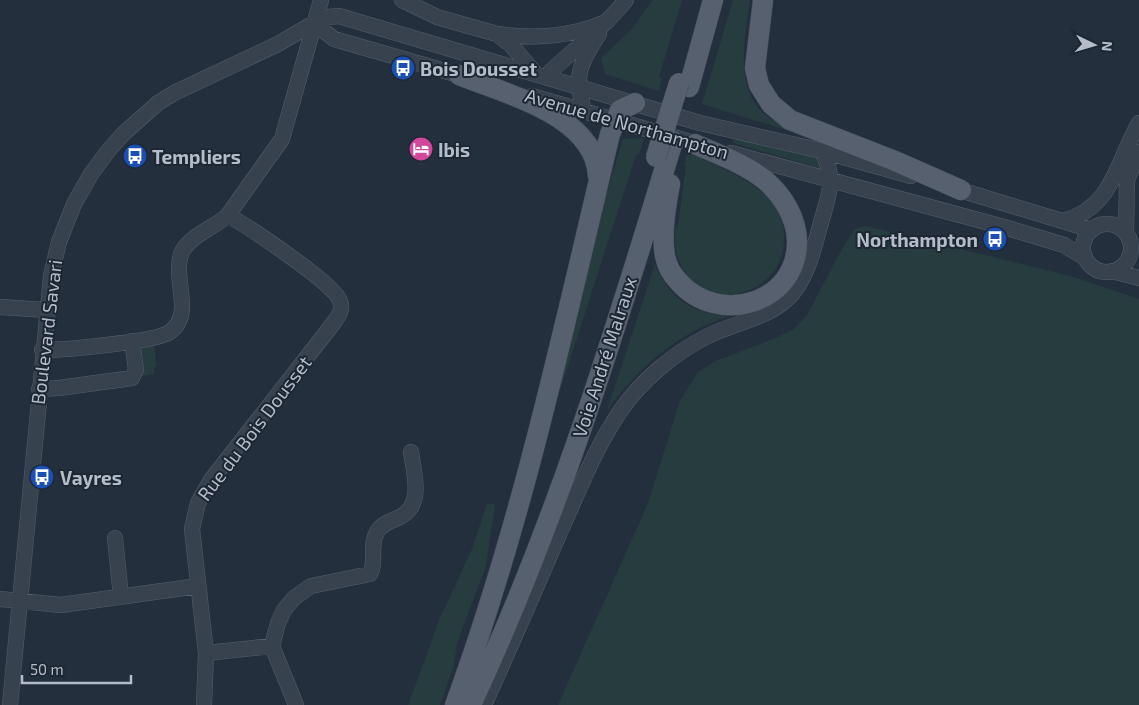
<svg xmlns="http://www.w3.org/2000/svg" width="1139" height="705" font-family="'Exo 2',sans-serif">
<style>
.green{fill:#263c3f}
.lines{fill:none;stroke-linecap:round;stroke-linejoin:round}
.minor-casing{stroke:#565f6c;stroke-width:16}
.major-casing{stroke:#414a57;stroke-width:21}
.minor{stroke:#38414e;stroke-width:15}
.major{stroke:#56606e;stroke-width:20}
.major-bridge-casing{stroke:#414a57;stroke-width:21;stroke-linecap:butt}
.major-bridge{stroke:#56606e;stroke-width:20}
.labels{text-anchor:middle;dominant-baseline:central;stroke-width:4;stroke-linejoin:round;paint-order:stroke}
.poi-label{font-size:19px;font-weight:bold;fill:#b4bcc9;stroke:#1d2633;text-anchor:start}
.street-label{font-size:19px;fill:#b4bcc9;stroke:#1d2633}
</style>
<rect width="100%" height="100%" fill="#242f3e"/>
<!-- green -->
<path class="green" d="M 652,0 L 682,0 L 659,77 L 662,78 L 659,91 L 605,74 L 601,58 L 633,28 Z
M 733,0 L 750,0 C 745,38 732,94 771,119 L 832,141 L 828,143 L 702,104 Z
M 644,138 L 640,152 L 636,155 L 557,400 L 604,202 L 623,139 Z
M 734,138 L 816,156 L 825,170 L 733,143 Z
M 688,152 C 716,166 751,178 772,202 C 782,213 785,227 784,241 C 781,301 698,315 678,258 C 674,248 675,238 675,228 L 678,225 L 686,166 L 684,166 Z
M 865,226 L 1067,275 L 1139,299 L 1139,705 L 558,705 L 648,503 L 680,401 L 698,372 L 716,361 L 778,337 L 794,329 L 807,315 L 843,247 L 855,229 Z
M 655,264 C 670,300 692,313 730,316 C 675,334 641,366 607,410 Z
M 154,344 L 156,366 L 154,367 L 154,374 L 142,376 L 139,346 Z
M 487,503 L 495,505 L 486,566 L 457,643 L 454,666 L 440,705 L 408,705 L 440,618 L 472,549 Z"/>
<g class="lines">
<defs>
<path id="minor" d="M 402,0 L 437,17 L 497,34 L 511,45 L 535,73
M 314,23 L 334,39 L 469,78
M 497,34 C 536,39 572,37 608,21
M 546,76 C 572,50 603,29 626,0
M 532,96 L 704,146
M 584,111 C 574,75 579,65 599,34
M 731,153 L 1004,227 L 1064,245 L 1085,258
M 950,187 L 1092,230
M 1063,221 C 1113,208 1116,163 1139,123
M1083 248a24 24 0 1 1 48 0a24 24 0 1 1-48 0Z
M 1126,233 L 1127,180 L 1139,152
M 1112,271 L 1139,278
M 0,307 L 47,310
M 42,350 C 63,350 156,342 170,332 C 177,327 181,319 182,310 C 183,291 174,266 183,250 C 193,234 214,228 228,215
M 39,389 L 59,388 L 132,378 L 136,370 L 132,341
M 115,538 L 121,597
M 0,599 L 61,605 L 198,586
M 206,653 L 272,646
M 10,705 L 51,276 L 59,242 L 74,204 L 91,174 L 108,151 L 123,134 L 158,103 L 174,93 L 278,44 L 314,23 L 328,17 L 339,16 L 700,123 L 822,151 L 911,176
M 204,705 L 206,653 L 192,529 L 198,503 L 211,480 L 332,325 C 337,318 344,310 340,301 C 334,283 248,227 228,215 L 282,139 L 321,0
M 296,705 L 272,646 L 278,623 L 284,610 L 294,598 L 311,586 L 370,574 C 377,562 369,545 377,532 C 382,523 392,521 400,517 C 424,505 414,473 411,452
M 484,705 C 510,648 535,590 560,532 C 579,491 595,448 621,410 C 642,380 673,354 706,337 C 734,322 771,319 793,293 C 809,273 815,244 822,219 C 830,190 836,180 822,151"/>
<path id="major" d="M 763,0 L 755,68 L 759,85 L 771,104 L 790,120 L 895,161 L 961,190
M 459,75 C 505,94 595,115 598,176
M 689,87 L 713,0
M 670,184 C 666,206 661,233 665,256 C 667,266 672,275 679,282 C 719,327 799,303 797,240 C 796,217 783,196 766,181 C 746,164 719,155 695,144
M 455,705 C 523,520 564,326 610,134 L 620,110 L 635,103
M 471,705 C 556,524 615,332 673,141"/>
</defs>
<!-- minor casing -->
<use href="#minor" class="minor-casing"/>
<!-- major casing -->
<use href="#major" class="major-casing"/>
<!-- minor -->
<use href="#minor" class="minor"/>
<!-- major -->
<use href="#major" class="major"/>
<defs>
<path id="major-bridge" d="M 656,157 L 679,83"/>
</defs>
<!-- major-bridge casing -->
<use href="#major-bridge" class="major-bridge-casing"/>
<!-- major-bridge -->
<use href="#major-bridge" class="major-bridge"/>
</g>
<!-- icons -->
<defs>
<symbol id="bus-disc" viewBox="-11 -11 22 22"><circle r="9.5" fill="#1a4fb4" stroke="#1d2633"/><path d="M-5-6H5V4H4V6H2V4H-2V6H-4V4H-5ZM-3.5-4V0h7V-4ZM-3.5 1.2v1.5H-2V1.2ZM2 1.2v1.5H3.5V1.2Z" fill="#fff"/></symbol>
<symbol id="hotel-disc" viewBox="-11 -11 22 22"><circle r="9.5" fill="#d1479c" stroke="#1d2633"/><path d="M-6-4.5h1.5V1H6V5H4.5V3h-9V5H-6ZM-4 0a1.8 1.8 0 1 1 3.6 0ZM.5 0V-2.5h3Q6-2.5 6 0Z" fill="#fff"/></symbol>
</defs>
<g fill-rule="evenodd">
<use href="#bus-disc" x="389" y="54" width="28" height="28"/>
<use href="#hotel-disc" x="407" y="135" width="28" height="28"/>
<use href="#bus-disc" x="121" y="142" width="28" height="28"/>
<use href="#bus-disc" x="981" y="225" width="28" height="28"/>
<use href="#bus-disc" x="28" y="463" width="28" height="28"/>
</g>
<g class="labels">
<!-- poi labels -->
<g class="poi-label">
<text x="420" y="68">Bois Dousset</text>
<text x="438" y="149">Ibis</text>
<text x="152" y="156">Templiers</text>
<text x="978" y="239" text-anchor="end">Northampton</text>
<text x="60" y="477">Vayres</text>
</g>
<!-- street labels -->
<g class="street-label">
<text transform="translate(627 123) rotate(16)">Avenue de Northampton</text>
<text transform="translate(46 332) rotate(-83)">Boulevard Savari</text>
<text transform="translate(604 357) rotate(-72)">Voie André Malraux</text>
<text transform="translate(254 428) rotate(-53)">Rue du Bois Dousset</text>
</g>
</g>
<!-- north arrow -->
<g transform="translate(1094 45) rotate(95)" stroke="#1d2633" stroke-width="4" paint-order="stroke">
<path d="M0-4L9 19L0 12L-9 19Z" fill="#b4bcc9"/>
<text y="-8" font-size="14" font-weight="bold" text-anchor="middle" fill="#b4bcc9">N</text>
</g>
<!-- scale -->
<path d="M22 675v8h109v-8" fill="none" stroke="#b4bcc9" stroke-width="2.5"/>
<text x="30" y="675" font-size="15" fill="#b4bcc9" stroke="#1d2633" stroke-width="4" paint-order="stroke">50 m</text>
</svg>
